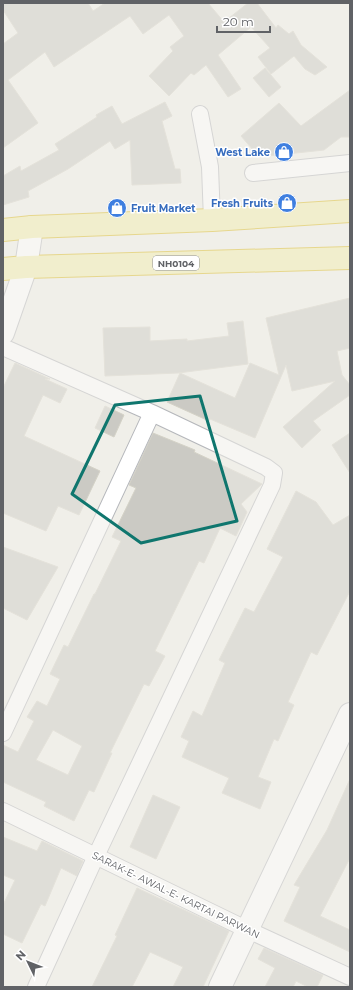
<svg xmlns="http://www.w3.org/2000/svg" width="353" height="990" font-family="Montserrat,sans-serif">
<style>
.building{fill:#cbcac4;stroke:#d4d2c7;fill-rule:evenodd}
.lines{fill:none;stroke-linecap:round;stroke-linejoin:round}
.minor-casing{stroke:#b5b7bb;stroke-width:18}
.secondary-casing{stroke:#b7b9bd;stroke-width:24}
.trunk-casing{stroke:#daba1e;stroke-width:24}
.minor{stroke:#fff;stroke-width:16}
.secondary{stroke:#fff;stroke-width:22}
.trunk{stroke:#f2eeac;stroke-width:22}
.marked{fill:none;stroke:#0f766e;stroke-width:3;stroke-linejoin:round}
.labels{text-anchor:middle;dominant-baseline:central;stroke-width:3;stroke-linejoin:round;paint-order:stroke}
.shield{fill:#fff;stroke:#909194;stroke-width:1}
.shield-label{font-size:9px;font-weight:bold;fill:#606266}
.shop-label{font-size:10px;font-weight:bold;fill:#366cbe;stroke:#fff;text-anchor:end}
.street-label{font-size:10px;fill:#606266;stroke:#fff}
</style>
<rect width="100%" height="100%" fill="#f0efe9"/>
<!-- building -->
<path class="building" d="M 3,3 L 88,3 L 93,11 L 105,3 L 208,3 L 224,22 L 248,3 L 257,3 L 276,28 L 278,25 L 289,34 L 293,31 L 301,45 L 327,67 L 315,75 L 305,69 L 294,56 L 271,74 L 258,57 L 270,48 L 251,27 L 218,55 L 241,89 L 228,97 L 206,65 L 194,75 L 191,73 L 169,96 L 149,76 L 173,51 L 170,47 L 184,36 L 169,15 L 143,34 L 130,16 L 54,67 L 45,52 L 8,80 L 38,123 L 3,148 L 3,44 L 18,33 L 3,10 Z
M 265,68 L 281,87 L 269,97 L 253,78 Z
M 350,90 L 350,137 L 341,137 L 324,150 L 259,157 L 241,136 L 279,103 L 301,126 Z
M 165,102 L 172,116 L 162,121 L 175,169 L 180,169 L 181,183 L 132,185 L 130,140 L 115,149 L 110,141 L 68,169 L 28,191 L 29,197 L 3,205 L 3,176 L 20,166 L 21,171 L 59,150 L 55,144 L 97,117 L 96,115 L 112,106 L 122,124 Z
M 350,298 L 350,348 L 337,351 L 342,375 L 350,385 L 350,395 L 313,421 L 321,430 L 302,448 L 283,427 L 335,381 L 292,391 L 286,365 L 255,438 L 210,419 L 209,421 L 167,402 L 180,373 L 235,398 L 250,363 L 279,375 L 266,318 Z
M 243,321 L 248,364 L 178,373 L 105,376 L 103,328 L 150,327 L 150,341 L 187,339 L 187,341 L 229,336 L 227,323 Z
M 15,363 L 50,379 L 45,379 L 67,389 L 60,403 L 43,395 L 24,436 L 100,471 L 79,515 L 58,506 L 46,531 L 3,513 L 3,388 Z
M 105,406 L 124,415 L 114,437 L 95,428 Z
M 153,433 L 195,450 L 194,452 L 262,484 L 241,504 L 247,512 L 236,536 L 220,528 L 204,563 L 199,561 L 155,651 L 165,656 L 149,686 L 144,684 L 110,753 L 112,753 L 94,792 L 89,790 L 74,821 L 44,806 L 46,802 L 3,782 L 3,745 L 18,752 L 34,721 L 27,717 L 37,701 L 47,706 L 60,679 L 50,674 L 64,645 L 68,647 L 94,594 L 95,594 L 121,541 L 112,537 L 136,488 L 129,485 ZM 53,730 L 82,746 L 68,775 L 36,760 Z
M 350,433 L 350,473 L 332,445 Z
M 296,491 L 316,502 L 333,525 L 350,515 L 350,591 L 317,655 L 311,652 L 288,702 L 294,705 L 278,741 L 274,739 L 258,777 L 271,782 L 260,809 L 222,793 L 229,778 L 182,757 L 189,741 L 181,737 L 193,711 L 202,716 L 225,663 L 219,660 L 245,608 L 254,612 L 283,557 L 267,549 Z
M 3,547 L 58,567 L 27,620 L 3,608 Z
M 350,779 L 350,858 L 320,916 L 350,930 L 350,952 L 284,921 L 300,887 L 294,885 L 327,830 Z
M 153,795 L 180,807 L 156,859 L 130,847 Z
M 3,837 L 37,851 L 42,841 L 83,861 L 77,876 L 61,868 L 45,906 L 41,904 L 22,943 L 3,934 L 3,905 L 15,880 L 3,875 Z
M 137,888 L 229,931 L 203,987 L 173,987 L 183,967 L 150,952 L 132,987 L 92,987 L 117,936 L 115,935 Z
M 264,948 L 323,975 L 317,987 L 308,987 L 296,981 L 293,987 L 265,987 L 275,968 L 258,959 Z"/>
<g class="lines">
<defs>
<path id="minor" d="M 200,114 L 210,167 L 212,220
M 253,173 L 350,163
M 3,347 L 152,413 L 266,467 L 274,473 L 272,485 L 96,856 L 36,987
M 3,733 L 152,413
M 3,811 L 248,930 L 350,977"/>
<path id="secondary" d="M 3,333 L 26,267 L 32,227
M 220,987 L 350,714"/>
<path id="trunk" d="M 3,230 L 32,227 L 212,220 L 350,211
M 3,269 L 26,267 L 350,258"/>
</defs>
<!-- minor casing -->
<use href="#minor" class="minor-casing"/>
<!-- secondary casing -->
<use href="#secondary" class="secondary-casing"/>
<!-- trunk casing -->
<use href="#trunk" class="trunk-casing"/>
<!-- minor -->
<use href="#minor" class="minor"/>
<!-- secondary -->
<use href="#secondary" class="secondary"/>
<!-- trunk -->
<use href="#trunk" class="trunk"/>
</g>
<!-- marked area -->
<path d="M0 0H353V990H0ZM 200,396 L 237,521 L 141,543 L 72,494 L 115,405 Z" fill="#f0efe9" fill-opacity=".55" fill-rule="evenodd"/>
<path class="marked" d="M 200,396 L 237,521 L 141,543 L 72,494 L 115,405 Z"/>
<!-- icons -->
<defs>
<symbol id="shop-disc" viewBox="-11 -11 22 22"><circle r="9.5" fill="#3f7fe0" stroke="#fff"/><path d="M-5-2.5h2.3a2.7 3.5 0 0 1 5.4 0H5L5.5 6h-11ZM-1.5-2.5h3a1.5 2.3 0 0 0-3 0Z" fill="#fff"/></symbol>
</defs>
<g fill-rule="evenodd">
<use href="#shop-disc" x="273" y="141" width="22" height="22"/>
<use href="#shop-disc" x="276" y="192" width="22" height="22"/>
<use href="#shop-disc" x="106" y="197" width="22" height="22"/>
</g>
<g class="labels">
<!-- shield labels -->
<rect class="shield" x="153" y="256" width="46" height="14" rx="3"/>
<g class="shield-label">
<text x="176" y="263">NH0104</text>
</g>
<!-- shop labels -->
<g class="shop-label">
<text x="270" y="152">West Lake</text>
<text x="273" y="203">Fresh Fruits</text>
<text x="131" y="208" text-anchor="start">Fruit Market</text>
</g>
<!-- street labels -->
<g class="street-label">
<text transform="translate(176 895) rotate(26)">SARAK-E- AWAL-E- KARTAI PARWAN</text>
</g>
</g>
<!-- border -->
<rect width="353" height="990" fill="none" stroke="#606266" stroke-width="8"/>
<!-- north arrow -->
<g transform="translate(28 962) rotate(313)" stroke="#ffffff" stroke-width="3" paint-order="stroke">
<path d="M0-3L7 15L0 10L-7 15Z" fill="#606266"/>
<text y="-6" font-size="11" font-weight="bold" text-anchor="middle" fill="#606266">N</text>
</g>
<!-- scale -->
<path d="M217 26v6h53v-6" fill="none" stroke="#606266" stroke-width="2"/>
<text x="223" y="26" font-size="12" fill="#606266" stroke="#ffffff" stroke-width="3" paint-order="stroke">20 m</text>
</svg>
